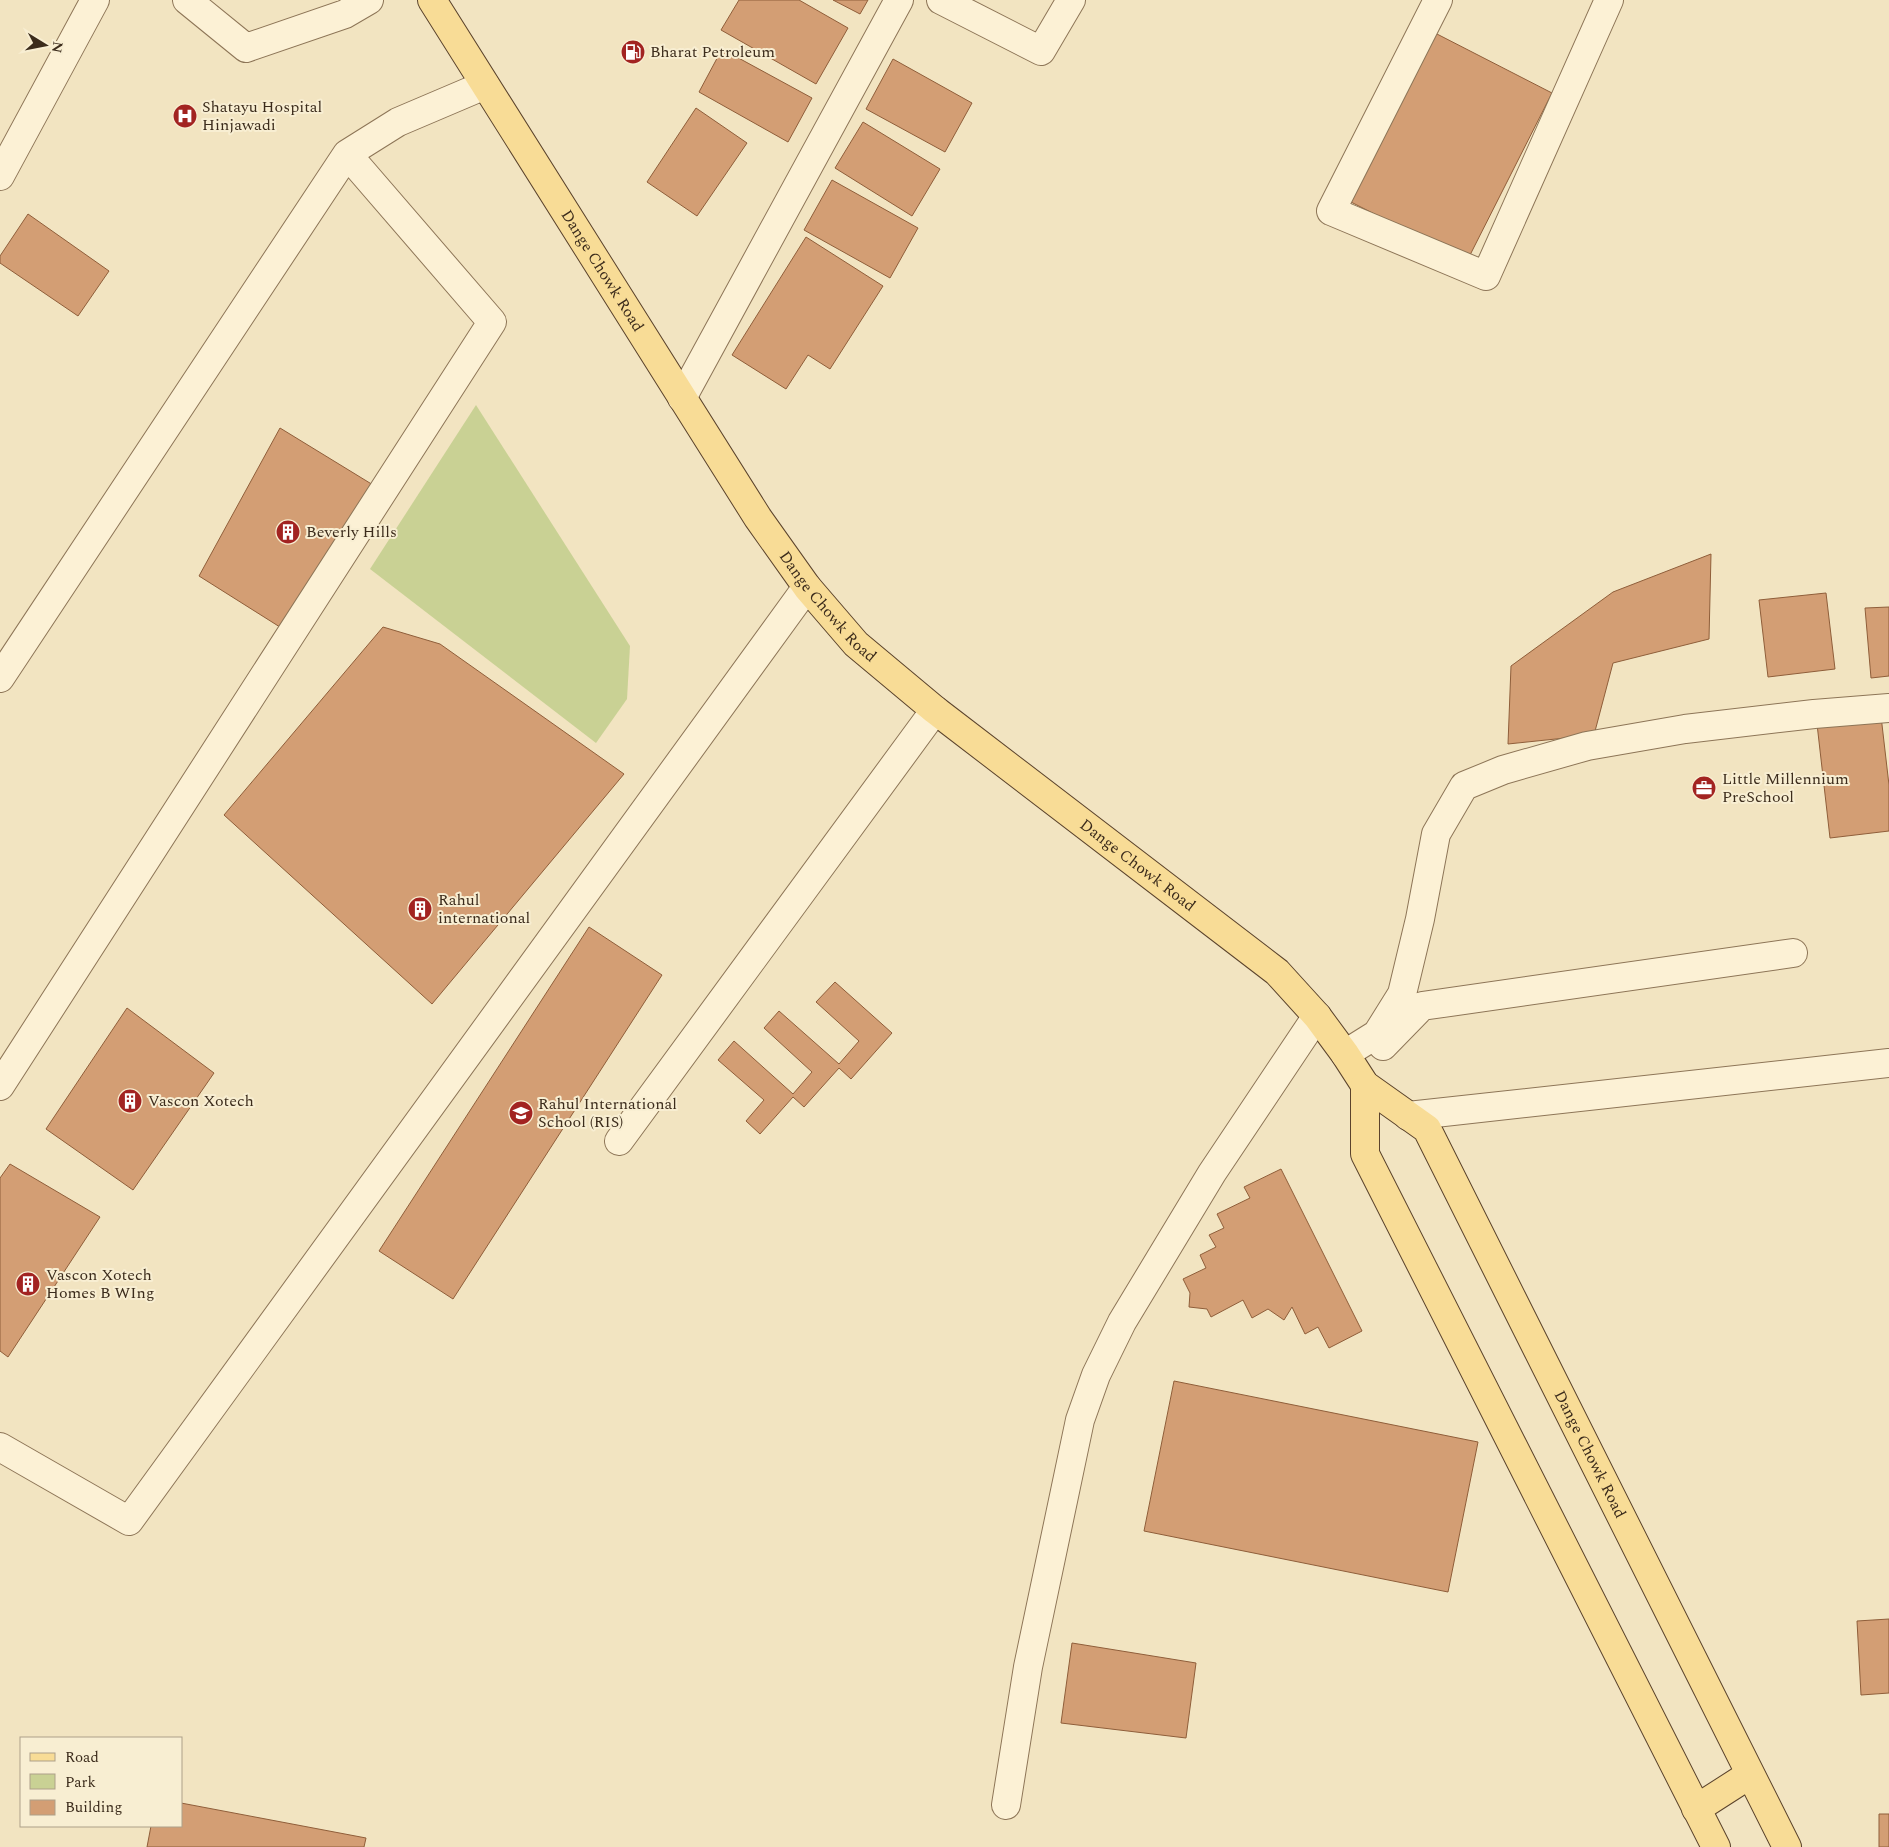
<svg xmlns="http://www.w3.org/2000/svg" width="1889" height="1847" font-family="Spectral,serif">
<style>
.green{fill:#c9d194}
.building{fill:#d39e74;stroke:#8f5e3a}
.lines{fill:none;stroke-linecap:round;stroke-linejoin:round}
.minor-casing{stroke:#8d7557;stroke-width:30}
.major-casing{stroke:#5b432c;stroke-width:30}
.minor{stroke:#fcf1d5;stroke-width:28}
.major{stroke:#f8dc96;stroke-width:28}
.labels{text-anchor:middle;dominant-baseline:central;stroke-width:4;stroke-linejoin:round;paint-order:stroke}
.poi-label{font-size:16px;fill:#3c2c1c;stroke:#f8eed2;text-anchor:start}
.street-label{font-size:16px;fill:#3c2c1c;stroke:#f8eed2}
</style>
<rect width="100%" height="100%" fill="#f2e4c1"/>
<!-- green -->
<path class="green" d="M 476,405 L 630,646 L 627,699 L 596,743 L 370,569 Z"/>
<!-- building -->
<path class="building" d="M 739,0 L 799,0 L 848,28 L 816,84 L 721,30 Z
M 833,0 L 868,0 L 860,14 Z
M 1435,33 L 1552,93 L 1467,261 L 1349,201 Z
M 722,49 L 812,98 L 788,142 L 699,92 Z
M 893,59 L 972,103 L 945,152 L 866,109 Z
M 696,108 L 747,143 L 697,216 L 647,182 Z
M 863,122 L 940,169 L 912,216 L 835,168 Z
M 832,180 L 918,228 L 890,278 L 804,230 Z
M 28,214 L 109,271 L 78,316 L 0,263 L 0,256 Z
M 806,237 L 883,286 L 830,369 L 808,355 L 786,389 L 732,355 Z
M 280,428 L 378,488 L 291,634 L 199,576 Z
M 1711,554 L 1709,639 L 1613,663 L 1594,735 L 1508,744 L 1511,666 L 1613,592 Z
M 1826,593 L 1835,669 L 1768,677 L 1759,600 Z
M 1889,607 L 1889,676 L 1871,678 L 1865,608 Z
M 383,627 L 440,644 L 624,774 L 432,1004 L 224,815 Z
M 1881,716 L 1889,785 L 1889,831 L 1830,838 L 1817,724 Z
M 589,927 L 662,975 L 453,1299 L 379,1251 Z
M 835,982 L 892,1033 L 851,1079 L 839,1068 L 804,1107 L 793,1097 L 760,1134 L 746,1121 L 764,1100 L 718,1060 L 734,1041 L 793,1094 L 812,1072 L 764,1028 L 779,1011 L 839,1064 L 859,1041 L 816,1002 Z
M 127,1008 L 214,1073 L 133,1190 L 46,1129 Z
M 10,1164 L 100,1217 L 8,1357 L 0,1351 L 0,1178 Z
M 1281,1169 L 1362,1331 L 1329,1348 L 1318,1327 L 1305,1334 L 1292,1307 L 1284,1320 L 1268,1309 L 1252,1318 L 1243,1300 L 1211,1317 L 1207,1309 L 1189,1307 L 1190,1293 L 1183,1279 L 1206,1268 L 1200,1255 L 1216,1247 L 1209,1235 L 1224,1228 L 1217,1214 L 1250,1198 L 1244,1187 Z
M 1174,1381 L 1478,1442 L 1448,1592 L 1144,1531 Z
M 1889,1619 L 1889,1693 L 1861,1695 L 1857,1621 Z
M 1072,1643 L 1196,1663 L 1186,1738 L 1061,1723 Z
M 181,1803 L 366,1838 L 364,1847 L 147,1847 L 151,1826 L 181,1826 Z
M 1879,1814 L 1889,1814 L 1889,1847 L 1879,1847 Z"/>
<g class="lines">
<defs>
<path id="minor" d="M 187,0 L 246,48 L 345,14 L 369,0
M 941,0 L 1041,51 L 1071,0
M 1438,0 L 1331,211 L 1486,276 L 1609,0
M 0,176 L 95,0
M 682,398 L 899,0
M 0,678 L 347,154 L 398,122 L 485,85
M 1383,1046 L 1422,1006 L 1793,953
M 1345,1054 L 1377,1034 L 1402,994 L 1420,919 L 1436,834 L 1464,786 L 1503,770 L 1587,746 L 1685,729 L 1814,714 L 1889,708
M 0,1086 L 492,322 L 347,154
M 1408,1116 L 1889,1063
M 619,1141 L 935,710
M 0,1447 L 129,1521 L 807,587
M 1006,1805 L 1028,1667 L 1080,1420 L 1096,1375 L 1122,1322 L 1212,1173 L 1317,1016"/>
<g id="major">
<path id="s1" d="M 432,0 L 758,518 L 807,587 L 856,644 L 935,710 L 1277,972 L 1317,1016 L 1345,1054 L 1365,1085 L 1427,1129 L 1787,1847"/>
<path d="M 1365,1085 L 1365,1154 L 1716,1847"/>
<path d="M 1696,1809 L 1749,1775"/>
</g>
</defs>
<!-- minor casing -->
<use href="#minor" class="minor-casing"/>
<!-- major casing -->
<use href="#major" class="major-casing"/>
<!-- minor -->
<use href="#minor" class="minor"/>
<!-- major -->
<use href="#major" class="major"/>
</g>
<!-- icons -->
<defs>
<symbol id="fuel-disc" viewBox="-11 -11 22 22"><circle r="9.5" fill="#a22321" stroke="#f8eed2"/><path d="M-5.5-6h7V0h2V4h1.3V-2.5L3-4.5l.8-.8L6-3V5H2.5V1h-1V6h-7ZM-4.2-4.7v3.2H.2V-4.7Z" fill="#fff"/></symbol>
<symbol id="hospital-disc" viewBox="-11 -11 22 22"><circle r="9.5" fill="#a22321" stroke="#f8eed2"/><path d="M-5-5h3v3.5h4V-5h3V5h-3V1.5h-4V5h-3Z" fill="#fff"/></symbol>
<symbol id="building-disc" viewBox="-11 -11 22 22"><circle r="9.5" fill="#a22321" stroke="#f8eed2"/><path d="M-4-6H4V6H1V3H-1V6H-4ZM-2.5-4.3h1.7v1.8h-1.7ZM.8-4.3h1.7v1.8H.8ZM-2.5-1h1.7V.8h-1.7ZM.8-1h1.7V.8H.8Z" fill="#fff"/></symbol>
<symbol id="office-disc" viewBox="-11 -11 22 22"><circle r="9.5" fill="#a22321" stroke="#f8eed2"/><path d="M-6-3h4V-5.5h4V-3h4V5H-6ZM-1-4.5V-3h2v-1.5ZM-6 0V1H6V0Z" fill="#fff"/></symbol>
<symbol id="school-disc" viewBox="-11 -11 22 22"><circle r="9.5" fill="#a22321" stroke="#f8eed2"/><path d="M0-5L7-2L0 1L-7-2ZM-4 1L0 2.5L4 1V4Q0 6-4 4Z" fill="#fff"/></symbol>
</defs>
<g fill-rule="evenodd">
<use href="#fuel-disc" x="619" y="38" width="28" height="28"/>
<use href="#hospital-disc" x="171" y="102" width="28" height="28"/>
<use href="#building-disc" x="274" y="518" width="28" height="28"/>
<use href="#office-disc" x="1690" y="774" width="28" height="28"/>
<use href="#building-disc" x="406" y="895" width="28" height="28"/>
<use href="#building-disc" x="116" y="1087" width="28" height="28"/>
<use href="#school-disc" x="507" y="1099" width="28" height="28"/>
<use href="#building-disc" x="14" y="1270" width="28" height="28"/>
</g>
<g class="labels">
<!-- poi labels -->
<g class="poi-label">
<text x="650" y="52">Bharat Petroleum</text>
<text x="202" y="107">Shatayu Hospital<tspan x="202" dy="18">Hinjawadi</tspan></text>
<text x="306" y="532">Beverly Hills</text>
<text x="1722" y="779">Little Millennium<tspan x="1722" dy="18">PreSchool</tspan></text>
<text x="438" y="900">Rahul<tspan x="438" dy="18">international</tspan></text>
<text x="148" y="1101">Vascon Xotech</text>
<text x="538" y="1104">Rahul International<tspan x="538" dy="18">School (RIS)</tspan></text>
<text x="46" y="1275">Vascon Xotech<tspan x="46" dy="18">Homes B WIng</tspan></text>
</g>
<!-- street labels -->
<g class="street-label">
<text stroke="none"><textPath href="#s1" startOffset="320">Dange Chowk Road</textPath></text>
<text stroke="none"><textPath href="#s1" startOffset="725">Dange Chowk Road</textPath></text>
<text stroke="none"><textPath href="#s1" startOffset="1130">Dange Chowk Road</textPath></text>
<text stroke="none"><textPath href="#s1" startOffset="1889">Dange Chowk Road</textPath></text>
</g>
</g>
<!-- legend -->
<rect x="20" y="1737" width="162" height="90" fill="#f8eed2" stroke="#ada089"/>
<rect x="30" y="1753" width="25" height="8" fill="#f8dc96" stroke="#ada089"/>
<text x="65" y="1762" font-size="15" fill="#3c2c1c">Road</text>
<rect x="30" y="1774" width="25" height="15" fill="#c9d194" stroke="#ada089"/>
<text x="65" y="1787" font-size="15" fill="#3c2c1c">Park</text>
<rect x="30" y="1800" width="25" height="15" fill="#d39e74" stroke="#ada089"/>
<text x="65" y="1812" font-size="15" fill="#3c2c1c">Building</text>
<!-- north arrow -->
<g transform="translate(45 45) rotate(100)" stroke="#f8eed2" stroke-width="4" paint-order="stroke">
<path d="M0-4L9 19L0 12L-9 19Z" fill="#3c2c1c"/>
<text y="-8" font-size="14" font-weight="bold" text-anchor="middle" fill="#3c2c1c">N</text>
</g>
</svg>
